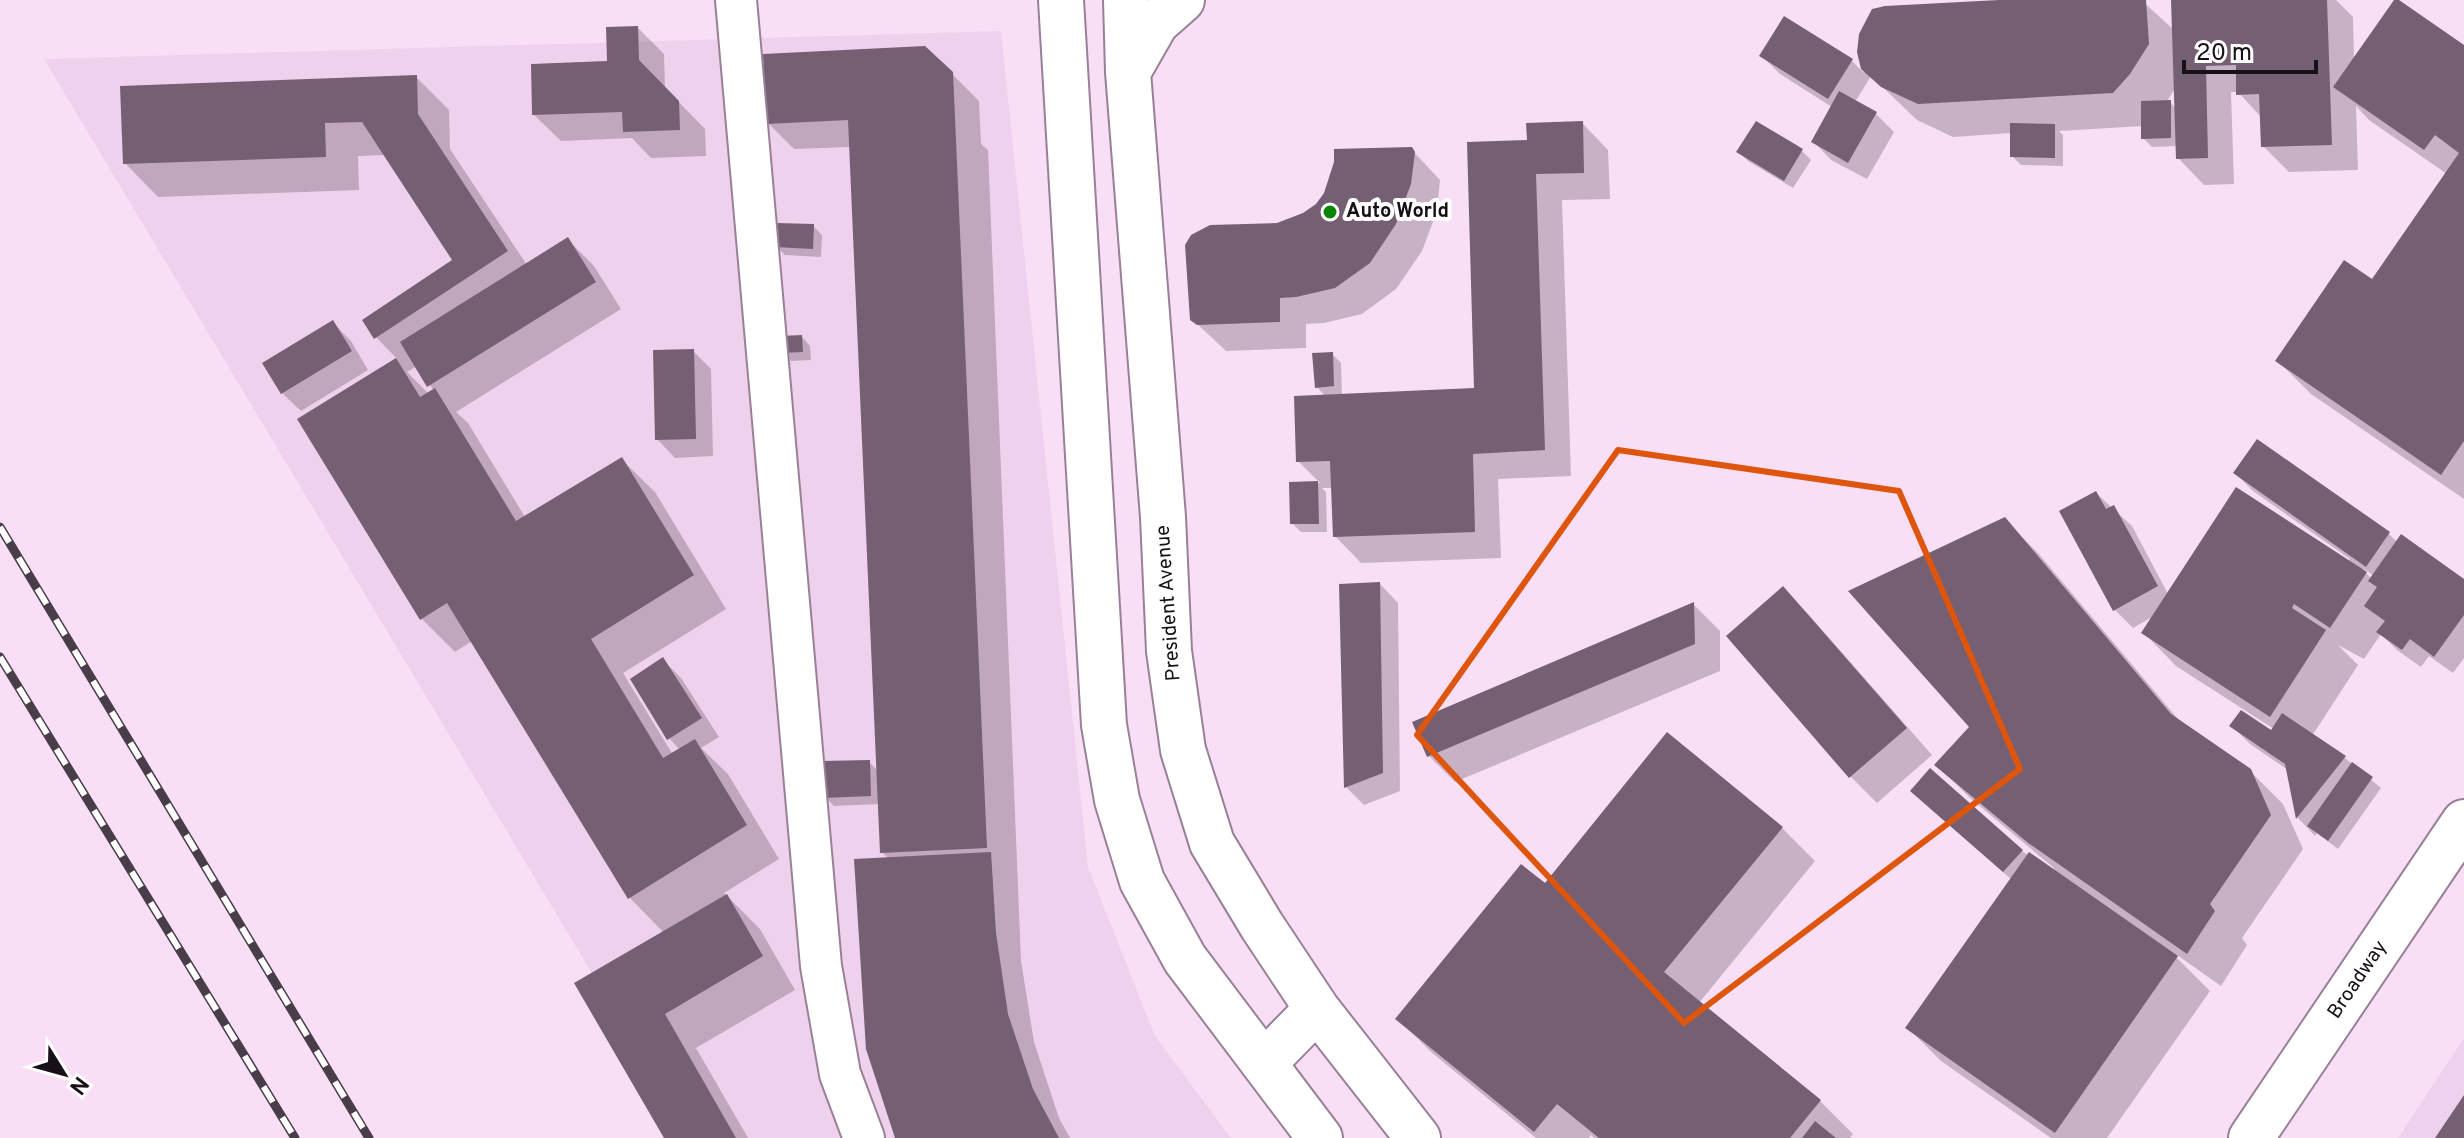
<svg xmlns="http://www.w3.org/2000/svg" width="2464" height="1138" font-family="Overpass,sans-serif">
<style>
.built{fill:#f0d1ed}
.shadow{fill:#0003;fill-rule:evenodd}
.building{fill:#745f73}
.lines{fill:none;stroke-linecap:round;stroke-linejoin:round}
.minor-casing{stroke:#988196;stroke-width:44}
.secondary-casing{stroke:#988196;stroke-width:48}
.minor{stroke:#fff;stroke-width:40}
.secondary{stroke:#fff;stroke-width:44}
.rail-casing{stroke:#483d48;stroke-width:9}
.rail{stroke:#fff;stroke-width:6;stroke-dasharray:18;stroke-linecap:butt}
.marked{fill:none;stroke:#de550d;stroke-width:6;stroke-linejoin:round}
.poi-dot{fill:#0a8605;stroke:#fff;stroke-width:3}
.labels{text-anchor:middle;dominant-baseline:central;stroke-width:8;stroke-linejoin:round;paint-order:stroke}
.poi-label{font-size:20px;font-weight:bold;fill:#181018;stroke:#fff;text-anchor:start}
.street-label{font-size:20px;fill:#181018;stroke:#fff}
</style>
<rect width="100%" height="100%" fill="#f8dff6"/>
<!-- built -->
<path class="built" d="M 1001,31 L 1088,867 L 1155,1036 L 1231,1138 L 681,1138 L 605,995 L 44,59 Z
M 2464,1038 L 2464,1138 L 2398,1138 Z"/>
<!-- shadow -->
<path class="shadow" d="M 2023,0 L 2141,0 L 2174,30 L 2173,0 L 2336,0 L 2353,17 L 2354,61 L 2464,48 L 2464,499 L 2311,394 L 2278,361 L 2373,282 L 2447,174 L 2369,120 L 2356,106 L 2358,170 L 2289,172 L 2263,146 L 2262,118 L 2238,92 L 2231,92 L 2234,184 L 2204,185 L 2178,158 L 2178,146 L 2152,147 L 2143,138 L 2143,126 L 2059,131 L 2063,135 L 2063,166 L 2021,165 L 2012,156 L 2012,133 L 1953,137 L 1917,120 L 1871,76 L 1855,102 L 1876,114 L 1894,132 L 1867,179 L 1831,160 L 1813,141 L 1832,107 L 1780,74 L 1762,56 L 1852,61 L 1864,73 L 1859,52 ZM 2176,87 L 2176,109 L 2170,102 L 2166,103 Z
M 638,28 L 664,54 L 665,88 L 705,129 L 706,156 L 651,158 L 632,138 L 561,141 L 534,115 L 609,63 Z
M 952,74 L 979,101 L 981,144 L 988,150 L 1021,961 L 1034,1042 L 1059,1118 L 1070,1138 L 898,1138 L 889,859 L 882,852 L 880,804 L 834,806 L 825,797 L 869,762 L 878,771 L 851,147 L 794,149 L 768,123 Z
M 416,77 L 449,110 L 450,149 L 527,265 L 568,240 L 594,266 L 621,309 L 456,412 L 468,423 L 525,517 L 621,459 L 655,492 L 726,609 L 623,673 L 673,755 L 680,750 L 669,738 L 663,660 L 681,678 L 719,737 L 701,748 L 728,774 L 779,859 L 724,893 L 760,929 L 795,990 L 696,1048 L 748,1138 L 666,1138 L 577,984 L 664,933 L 630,898 L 472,641 L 455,652 L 422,619 L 300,419 L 397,359 L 376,337 L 455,260 L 386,155 L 358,156 L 359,190 L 158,197 L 125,163 ZM 417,366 L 434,391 L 429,394 L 407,372 Z
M 1582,123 L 1608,150 L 1610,199 L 1562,200 L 1571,476 L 1498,479 L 1501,558 L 1361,563 L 1335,536 L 1333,488 L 1322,488 L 1326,492 L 1327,532 L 1301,532 L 1292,523 L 1291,484 L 1320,483 L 1298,461 L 1326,397 L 1317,387 L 1332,354 L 1341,363 L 1342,396 L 1476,390 L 1529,142 Z
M 1411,149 L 1440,180 L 1437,211 L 1422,251 L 1396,289 L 1362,314 L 1324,323 L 1306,324 L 1306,348 L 1226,351 L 1192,319 L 1277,225 L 1304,215 Z
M 1802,151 L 1811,160 L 1793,188 L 1748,161 L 1739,152 Z
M 813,226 L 822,235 L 821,257 L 785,255 L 776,246 Z
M 333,323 L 351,341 L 368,370 L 301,411 L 282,393 L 265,364 Z
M 802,337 L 810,346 L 811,360 L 791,361 L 783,352 Z
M 693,351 L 711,369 L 713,456 L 675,458 L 657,439 Z
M 2257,442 L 2389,534 L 2398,543 L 2464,581 L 2464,658 L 2453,673 L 2429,656 L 2421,667 L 2397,650 L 2381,634 L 2364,659 L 2338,645 L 2358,665 L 2312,736 L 2345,758 L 2381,788 L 2338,849 L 2317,833 L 2315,836 L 2298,818 L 2288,770 L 2250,744 L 2232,726 L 2271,733 L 2274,729 L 2176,666 L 2143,632 L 2154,616 L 2133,628 L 2115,610 L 2096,493 L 2132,526 L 2168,594 L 2348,562 L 2350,559 L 2253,491 L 2235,473 ZM 2364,569 L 2374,576 L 2372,579 L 2363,570 Z
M 2005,520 L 2038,553 L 2183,725 L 2249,770 L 2283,804 L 2303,849 L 2242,938 L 2247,945 L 2221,986 L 2177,955 L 2176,957 L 2210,991 L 2107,1138 L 2051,1138 L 1941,1061 L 1908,1028 L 2012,880 L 1931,809 L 2022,851 L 2052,871 L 2054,868 L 1970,798 L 1937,765 L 1972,727 Z
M 1380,584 L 1398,603 L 1400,791 L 1364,805 L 1346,787 L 1341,586 Z
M 1783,588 L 1809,615 L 1932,755 L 1877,803 L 1851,777 L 1728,636 Z
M 1694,605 L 1720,631 L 1720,671 L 1455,782 L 1429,756 Z
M 1782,828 L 1815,861 L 1699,1003 L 1820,1101 L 1853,1134 L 1850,1138 L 1594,1138 L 1591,1135 L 1589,1138 L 1536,1138 L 1431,1052 L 1398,1019 L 1545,885 Z"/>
<!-- building -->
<path class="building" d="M 1999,0 L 2146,0 L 2149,44 L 2130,74 L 2113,93 L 1918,104 L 1881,87 L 1861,69 L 1857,52 L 1859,34 L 1872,9 L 1885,6 Z
M 2171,0 L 2327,0 L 2332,145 L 2261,147 L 2259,94 L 2236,95 L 2236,65 L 2206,66 L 2208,158 L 2176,159 Z
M 2394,0 L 2399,0 L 2464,45 L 2464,441 L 2441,475 L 2275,361 L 2344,260 L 2372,279 L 2459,153 L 2435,135 L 2424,150 L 2333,87 Z
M 1784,16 L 1853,59 L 1828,99 L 1759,56 Z
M 638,26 L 639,60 L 679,101 L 680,130 L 623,132 L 622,112 L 532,115 L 531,64 L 607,61 L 606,27 Z
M 925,46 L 953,72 L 987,848 L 880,853 L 848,120 L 766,124 L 763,54 Z
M 417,75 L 418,114 L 508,251 L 374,339 L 362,320 L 452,260 L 362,122 L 325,123 L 326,157 L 123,164 L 120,86 Z
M 1839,91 L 1877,112 L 1848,163 L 1811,142 Z
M 2171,100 L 2171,138 L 2141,139 L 2141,101 Z
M 1583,121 L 1584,173 L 1536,174 L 1545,450 L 1473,454 L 1475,532 L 1333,537 L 1330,461 L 1296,462 L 1294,396 L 1474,388 L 1467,142 L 1527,140 L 1526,123 Z
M 1756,121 L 1803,149 L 1784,181 L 1736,152 Z
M 2010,123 L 2055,124 L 2055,158 L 2010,157 Z
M 1412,147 L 1415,152 L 1411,184 L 1396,224 L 1370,263 L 1335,288 L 1296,297 L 1280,298 L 1280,322 L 1197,325 L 1190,320 L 1185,245 L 1191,235 L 1210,225 L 1277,223 L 1303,213 L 1316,204 L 1324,193 L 1334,162 L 1334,149 Z
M 776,223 L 814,224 L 813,249 L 774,247 Z
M 568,237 L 596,282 L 427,387 L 400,342 Z
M 333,320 L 352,351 L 281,394 L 262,363 Z
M 802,335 L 803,352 L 781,353 L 780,336 Z
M 694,349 L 696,439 L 655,440 L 653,350 Z
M 1333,352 L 1334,386 L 1315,388 L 1312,353 Z
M 396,358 L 420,397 L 435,388 L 516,521 L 622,457 L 694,575 L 591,639 L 663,758 L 695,739 L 747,825 L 628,899 L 447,603 L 420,620 L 297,419 Z
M 2257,439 L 2390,532 L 2366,567 L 2233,473 Z
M 1318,481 L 1319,524 L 1290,524 L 1289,482 Z
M 2236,487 L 2367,572 L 2330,628 L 2294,604 L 2292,608 L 2326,630 L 2270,717 L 2141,633 Z
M 2096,491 L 2106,509 L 2114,505 L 2158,586 L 2113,611 L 2059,511 Z
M 2005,517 L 2171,714 L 2251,769 L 2271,815 L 2210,904 L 2215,911 L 2187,954 L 2027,842 L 1934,765 L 1969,727 L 1848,591 Z
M 2401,534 L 2464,579 L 2464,615 L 2434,657 L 2410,639 L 2402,650 L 2376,632 L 2385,621 L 2364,606 L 2377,587 L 2368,581 Z
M 1380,582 L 1383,773 L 1344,788 L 1339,584 Z
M 1783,586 L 1907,728 L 1849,778 L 1726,636 Z
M 1694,602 L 1695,644 L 1427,757 L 1412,722 Z
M 663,657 L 702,718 L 667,740 L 630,679 Z
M 2241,710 L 2271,730 L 2282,713 L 2346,756 L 2296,819 L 2285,764 L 2229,726 Z
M 1667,732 L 1783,827 L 1664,972 L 1821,1100 L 1790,1138 L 1599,1138 L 1557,1104 L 1534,1132 L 1395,1019 L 1521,864 L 1545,883 Z
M 870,760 L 871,796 L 823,798 L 822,761 Z
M 2352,762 L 2373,777 L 2328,841 L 2307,826 Z
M 1930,768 L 2023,850 L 2003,872 L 1910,791 Z
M 991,852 L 996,933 L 1008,1014 L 1033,1089 L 1059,1138 L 895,1138 L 866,1049 L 854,859 Z
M 2029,852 L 2178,956 L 2055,1133 L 1905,1028 Z
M 727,894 L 763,956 L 665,1014 L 736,1138 L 664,1138 L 574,983 Z
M 2464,1095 L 2464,1138 L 2435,1138 Z
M 1815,1121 L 1836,1138 L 1802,1138 Z"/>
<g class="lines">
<defs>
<path id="minor" d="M 736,0 L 821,966 L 840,1074 L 864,1138"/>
<path id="secondary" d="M 1061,0 L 1104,725 L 1117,800 L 1142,881 L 1185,959 L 1320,1138
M 1126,0 L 1128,72 L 1163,517 L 1169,651 L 1183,750 L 1212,843 L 1262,926 L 1317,1009 L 1418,1138
M 1128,72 L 1156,23 L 1182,0
M 1264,1063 L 1317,1009
M 2251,1138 L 2464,822"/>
</defs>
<!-- minor casing -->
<use href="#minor" class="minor-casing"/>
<!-- secondary casing -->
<use href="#secondary" class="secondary-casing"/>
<!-- minor -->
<use href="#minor" class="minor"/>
<!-- secondary -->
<use href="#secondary" class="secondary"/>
<defs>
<path id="rail" d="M 0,527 L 369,1138
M 0,657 L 295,1138"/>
</defs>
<!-- rail casing -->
<use href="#rail" class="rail-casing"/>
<!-- rail -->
<use href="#rail" class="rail"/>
</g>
<!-- marked area -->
<path class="marked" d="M 1618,450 L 1899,491 L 2020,769 L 1684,1023 L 1417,735 Z"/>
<!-- markers -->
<circle class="poi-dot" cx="1330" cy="212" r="8"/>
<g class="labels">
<!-- poi labels -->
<g class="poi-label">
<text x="1346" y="212">Auto World</text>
</g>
<!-- street labels -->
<g class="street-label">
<text transform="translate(1169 603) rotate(-94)">President Avenue</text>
<text transform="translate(2358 980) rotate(-56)">Broadway</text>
</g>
</g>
<!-- north arrow -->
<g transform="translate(64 1074) rotate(127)" stroke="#ffffff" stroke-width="6" paint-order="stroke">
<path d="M0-6L14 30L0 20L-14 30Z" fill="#181018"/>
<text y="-12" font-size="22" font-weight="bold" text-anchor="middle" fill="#181018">N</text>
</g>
<!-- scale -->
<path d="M2184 60v12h132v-12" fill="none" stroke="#181018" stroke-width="4"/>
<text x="2196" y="60" font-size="24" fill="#181018" stroke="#ffffff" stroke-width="6" paint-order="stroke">20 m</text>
</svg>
